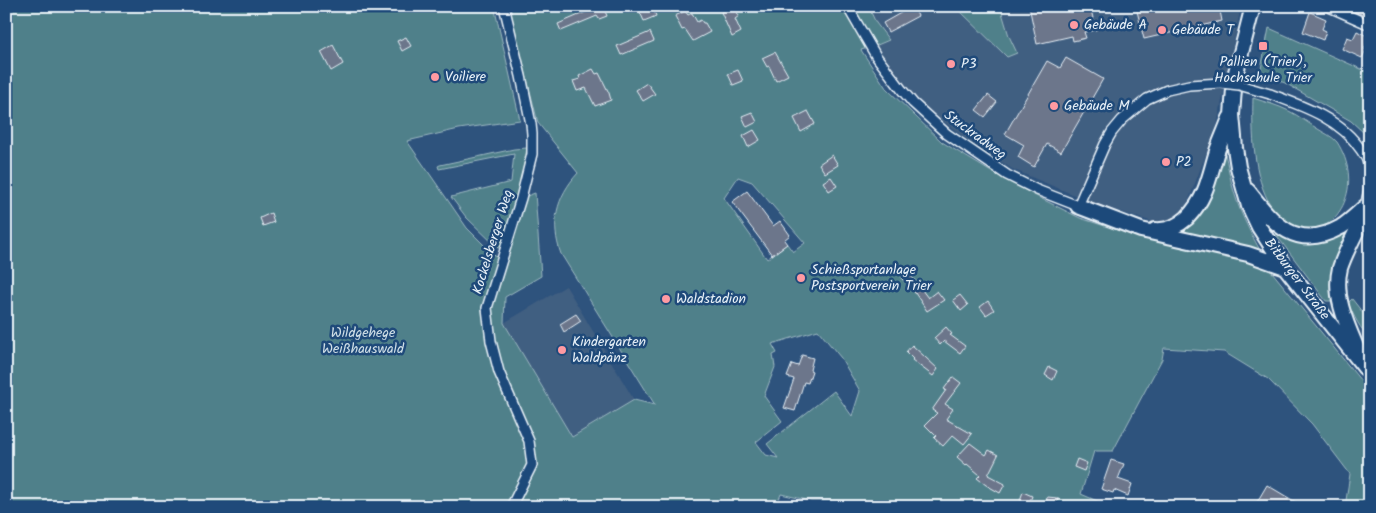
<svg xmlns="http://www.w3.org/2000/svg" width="1376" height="513" font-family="Kalam,sans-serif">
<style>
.built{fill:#415e81}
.green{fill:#50808a;stroke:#9cb8c1;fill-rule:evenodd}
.building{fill:#6c768b;stroke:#e8f1f8}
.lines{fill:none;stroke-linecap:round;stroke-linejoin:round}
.street-casing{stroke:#e8f1f8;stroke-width:12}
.primary-casing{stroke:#e8f1f8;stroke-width:18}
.street{stroke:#1f4a7a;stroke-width:9}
.primary{stroke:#1f4a7a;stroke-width:14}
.street-bridge-casing{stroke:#e8f1f8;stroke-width:12;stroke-linecap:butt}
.street-bridge{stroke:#1f4a7a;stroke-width:9}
.poi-dot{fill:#ff9aa2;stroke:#1f4a7a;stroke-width:2}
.labels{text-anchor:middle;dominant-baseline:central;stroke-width:5;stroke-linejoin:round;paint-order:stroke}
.poi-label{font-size:14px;fill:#e8f1f8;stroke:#1f4a7a;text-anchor:start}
.street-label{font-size:14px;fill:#e8f1f8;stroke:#1f4a7a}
.park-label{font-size:14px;fill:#d1e0e8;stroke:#1f4a7a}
</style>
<rect width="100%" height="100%" fill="#2e537d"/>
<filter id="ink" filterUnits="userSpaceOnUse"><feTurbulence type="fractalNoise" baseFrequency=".02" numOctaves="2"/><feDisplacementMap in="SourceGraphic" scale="10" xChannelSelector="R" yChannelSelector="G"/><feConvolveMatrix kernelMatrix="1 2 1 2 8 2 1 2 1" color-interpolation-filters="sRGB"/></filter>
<g filter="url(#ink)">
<!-- built -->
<path class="built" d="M 868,6 L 1241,6 L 1217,125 L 1183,215 L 1173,220 L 1156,223 L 1096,204 L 1012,169 L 961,135 L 916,100 L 875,46 L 889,39 L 876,23 Z
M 566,286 L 634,400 L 572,437 L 504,323 Z"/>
<!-- green -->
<path class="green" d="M 6,6 L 494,6 L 520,120 L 459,129 L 407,141 L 467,228 L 495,256 L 504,259 L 524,197 L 535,193 L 541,276 L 505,297 L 504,323 L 572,437 L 634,400 L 655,405 L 561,254 C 550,224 556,197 578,173 L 538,123 L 509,6 L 868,6 L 876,23 L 889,40 L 875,46 L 861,50 L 886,88 L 942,142 L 988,170 L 1036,196 L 1080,218 L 1139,237 L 1248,259 L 1272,272 L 1370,392 L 1370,507 L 1345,507 L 1350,474 L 1312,424 L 1268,379 L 1224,352 L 1164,348 L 1162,359 L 1113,451 L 1094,451 L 1081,494 L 1111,507 L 849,507 L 837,501 L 811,501 L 781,494 L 776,507 L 6,507 ZM 738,177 L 752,182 L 805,243 L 793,252 L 787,244 L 767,259 L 724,198 ZM 818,330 L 841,358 L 860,391 L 852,416 L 834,391 L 767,444 L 778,458 L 766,455 L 756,442 L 782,421 L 764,396 L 775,367 L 773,355 L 777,353 L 772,344 Z
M 955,6 L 1000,6 L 1009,36 L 1017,53 L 1007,57 Z
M 1269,28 L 1370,73 L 1370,141 L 1364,133 L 1351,121 L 1285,83 L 1260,74 Z
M 1253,98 C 1265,102 1277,105 1289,111 C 1299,116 1308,123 1318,129 C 1324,133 1332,136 1337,142 C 1376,203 1308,267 1271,206 C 1253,176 1252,133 1253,98 Z
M 527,148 L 519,192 L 502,248 L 498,248 L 466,217 L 451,197 L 511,182 L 514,154 L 439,169 L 438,166 L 440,165 L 514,149 Z
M 1224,150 C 1228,165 1230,180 1235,195 C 1241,215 1251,234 1261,252 L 1175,233 Z
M 1351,227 L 1334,301 L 1326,301 L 1274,232 L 1289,239 L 1311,242 L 1322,242 L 1331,239 Z
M 1352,299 L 1370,322 L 1370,339 C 1360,328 1354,317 1348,303 Z"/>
<!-- building -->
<path class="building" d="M 592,6 L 603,6 L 607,16 L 599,19 L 597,16 L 561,31 L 558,24 L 593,9 Z
M 646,6 L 652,6 L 656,16 L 644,21 L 639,10 Z
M 734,6 L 739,16 L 735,19 L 741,32 L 732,37 L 721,12 Z
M 913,6 L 918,16 L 888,32 L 883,23 Z
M 1029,6 L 1090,6 L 1096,30 L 1084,32 L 1086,38 L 1073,41 L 1072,36 L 1037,44 Z
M 1141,6 L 1219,6 L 1222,21 L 1144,39 L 1136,7 Z
M 1343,6 L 1363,6 L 1370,9 L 1370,18 Z
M 685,11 L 688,15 L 692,13 L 697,22 L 701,20 L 703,23 L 705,23 L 710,32 L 693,41 L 685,29 L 682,30 L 675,16 Z
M 1310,12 L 1326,19 L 1322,29 L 1326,31 L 1323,40 L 1303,32 Z
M 1357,31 L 1369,37 L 1364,49 L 1366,50 L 1362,58 L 1342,49 L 1347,37 L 1353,39 Z
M 650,32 L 654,41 L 621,55 L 617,46 Z
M 406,37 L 411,46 L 402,51 L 397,41 Z
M 333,45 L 343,64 L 331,71 L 321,52 Z
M 775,52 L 788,75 L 776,81 L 769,66 L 767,67 L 762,58 Z
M 1066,58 L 1103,79 L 1061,152 L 1047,144 L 1034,167 L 1018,157 L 1024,145 L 1005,134 L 1047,61 L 1060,68 Z
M 593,69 L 596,74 L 599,73 L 609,93 L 611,100 L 595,106 L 586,88 L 577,91 L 573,81 L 580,79 L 579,76 Z
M 738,70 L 743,81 L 733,85 L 728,74 Z
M 647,83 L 655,94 L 643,101 L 636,90 Z
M 988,95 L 997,102 L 985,117 L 976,110 Z
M 808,111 L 815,124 L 801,132 L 794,118 Z
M 752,112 L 757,122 L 747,127 L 742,116 Z
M 754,130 L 760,140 L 748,147 L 743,136 Z
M 832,155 L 838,165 L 825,173 L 819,164 Z
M 831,177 L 837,186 L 829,191 L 823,182 Z
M 747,191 L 773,226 L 780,221 L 790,235 L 784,240 L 787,244 L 772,255 L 732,202 Z
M 271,213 L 274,222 L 263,226 L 260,218 Z
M 907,270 L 913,275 L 912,277 L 928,298 L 937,291 L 944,300 L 927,311 L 911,287 L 912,287 L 901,278 Z
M 960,295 L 968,305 L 961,311 L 953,300 Z
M 988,301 L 994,310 L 986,315 L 980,307 Z
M 576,314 L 581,321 L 564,332 L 560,324 Z
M 946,327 L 952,334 L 950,335 L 965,346 L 960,353 L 944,341 L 940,345 L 934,338 Z
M 912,345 L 938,369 L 933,376 L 912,360 L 913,359 L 906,352 Z
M 802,355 L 813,358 L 810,370 L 812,371 L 808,383 L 804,382 L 795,411 L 784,408 L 794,379 L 787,377 L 792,364 L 798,366 Z
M 1049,367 L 1057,371 L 1053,380 L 1045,375 Z
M 953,377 L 961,383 L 945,404 L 953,409 L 946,419 L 972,434 L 964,444 L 953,435 L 943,446 L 934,438 L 936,436 L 925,425 L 937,413 L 932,410 L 946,390 L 944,389 Z
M 970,443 L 986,455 L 989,450 L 998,455 L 988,475 L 1005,484 L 1000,493 L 986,485 L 977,478 L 980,475 L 967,464 L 966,465 L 957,457 Z
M 1077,459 L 1087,463 L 1084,471 L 1074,467 Z
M 1111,460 L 1124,464 L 1118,479 L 1132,484 L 1128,496 L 1114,490 L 1113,493 L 1101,489 Z
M 1267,485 L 1304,507 L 1254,507 Z
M 1023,492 L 1032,496 L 1029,504 L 1020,500 Z
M 1047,497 L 1058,498 L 1056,507 L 1046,507 Z"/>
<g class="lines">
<defs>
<path id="street" d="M 504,6 L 521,76 L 531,124 L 532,134 L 532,154 L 521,198 L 487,308 L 491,341 L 499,372 L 529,441 L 532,465 L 511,507
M 847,6 L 876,56 L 902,90 L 913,103 L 947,134 L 1007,175 L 1037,190 L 1078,206 L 1105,144 L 1112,132 L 1122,120 L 1147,99 L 1167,90 L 1189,85 L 1221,83
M 1327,6 L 1370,25
M 1270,94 C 1303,106 1341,119 1361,150 C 1363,153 1366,157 1367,160 C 1369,165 1369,171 1370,175
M 1370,209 L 1365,207 L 1370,185"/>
<path id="primary" d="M 1253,6 L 1235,76 L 1232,115 L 1235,148 L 1238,167 L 1249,206 L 1259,227 L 1285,267 L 1365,368
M 1248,191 C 1274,224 1296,252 1341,227 C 1349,222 1357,214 1365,207
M 1078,206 L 1141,230 L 1248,254 L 1285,267
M 1155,230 C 1167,231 1178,226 1187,218 C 1207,197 1209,177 1217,151 C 1221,140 1226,129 1230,118
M 1358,351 C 1347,325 1333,296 1340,268 C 1344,256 1350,244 1356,232 C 1359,224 1362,215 1365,207"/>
</defs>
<!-- street casing -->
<use href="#street" class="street-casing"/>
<!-- primary casing -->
<use href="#primary" class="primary-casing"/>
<!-- street -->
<use href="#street" class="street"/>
<!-- primary -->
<use href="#primary" class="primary"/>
<defs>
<path id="street-bridge" d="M 1221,83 L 1239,85 L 1270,94"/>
</defs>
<!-- street-bridge casing -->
<use href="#street-bridge" class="street-bridge-casing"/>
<!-- street-bridge -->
<use href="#street-bridge" class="street-bridge"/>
</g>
</g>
<!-- markers -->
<g class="poi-dot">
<circle cx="1074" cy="25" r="5"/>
<circle cx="1162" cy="30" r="5"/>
<rect x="1258" y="41" width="10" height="10" rx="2.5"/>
<circle cx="951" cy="64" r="5"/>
<circle cx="435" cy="77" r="5"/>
<circle cx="1054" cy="106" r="5"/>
<circle cx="1166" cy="162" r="5"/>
<circle cx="801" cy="278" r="5"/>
<circle cx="666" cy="299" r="5"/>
<circle cx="562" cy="350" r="5"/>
</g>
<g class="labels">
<!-- poi labels -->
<g class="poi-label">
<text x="1084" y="25">Gebäude A</text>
<text x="1172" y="30">Gebäude T</text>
<text x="1263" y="62" text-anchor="middle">Pallien (Trier),<tspan x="1263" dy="16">Hochschule Trier</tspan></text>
<text x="961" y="64">P3</text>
<text x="445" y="77">Voiliere</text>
<text x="1064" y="106">Gebäude M</text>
<text x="1176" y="162">P2</text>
<text x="811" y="270">Schießsportanlage<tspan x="811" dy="16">Postsportverein Trier</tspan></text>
<text x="676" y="299">Waldstadion</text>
<text x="572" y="342">Kindergarten<tspan x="572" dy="16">Waldpänz</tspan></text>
</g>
<!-- street labels -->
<g class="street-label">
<text transform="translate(975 135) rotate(36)">Stuckradweg</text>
<text transform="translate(493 242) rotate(-73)">Kockelsberger Weg</text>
<text transform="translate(1297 279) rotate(53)">Bitburger Straße</text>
</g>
<!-- park labels -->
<g class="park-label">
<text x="363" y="333">Wildgehege<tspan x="363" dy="16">Weißhauswald</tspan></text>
</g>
</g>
<!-- margin -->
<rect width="1376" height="513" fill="none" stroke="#1f4a7a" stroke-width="25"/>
<rect x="12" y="12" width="1351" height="488" fill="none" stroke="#e8f1f8" stroke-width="2" filter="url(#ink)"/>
</svg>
